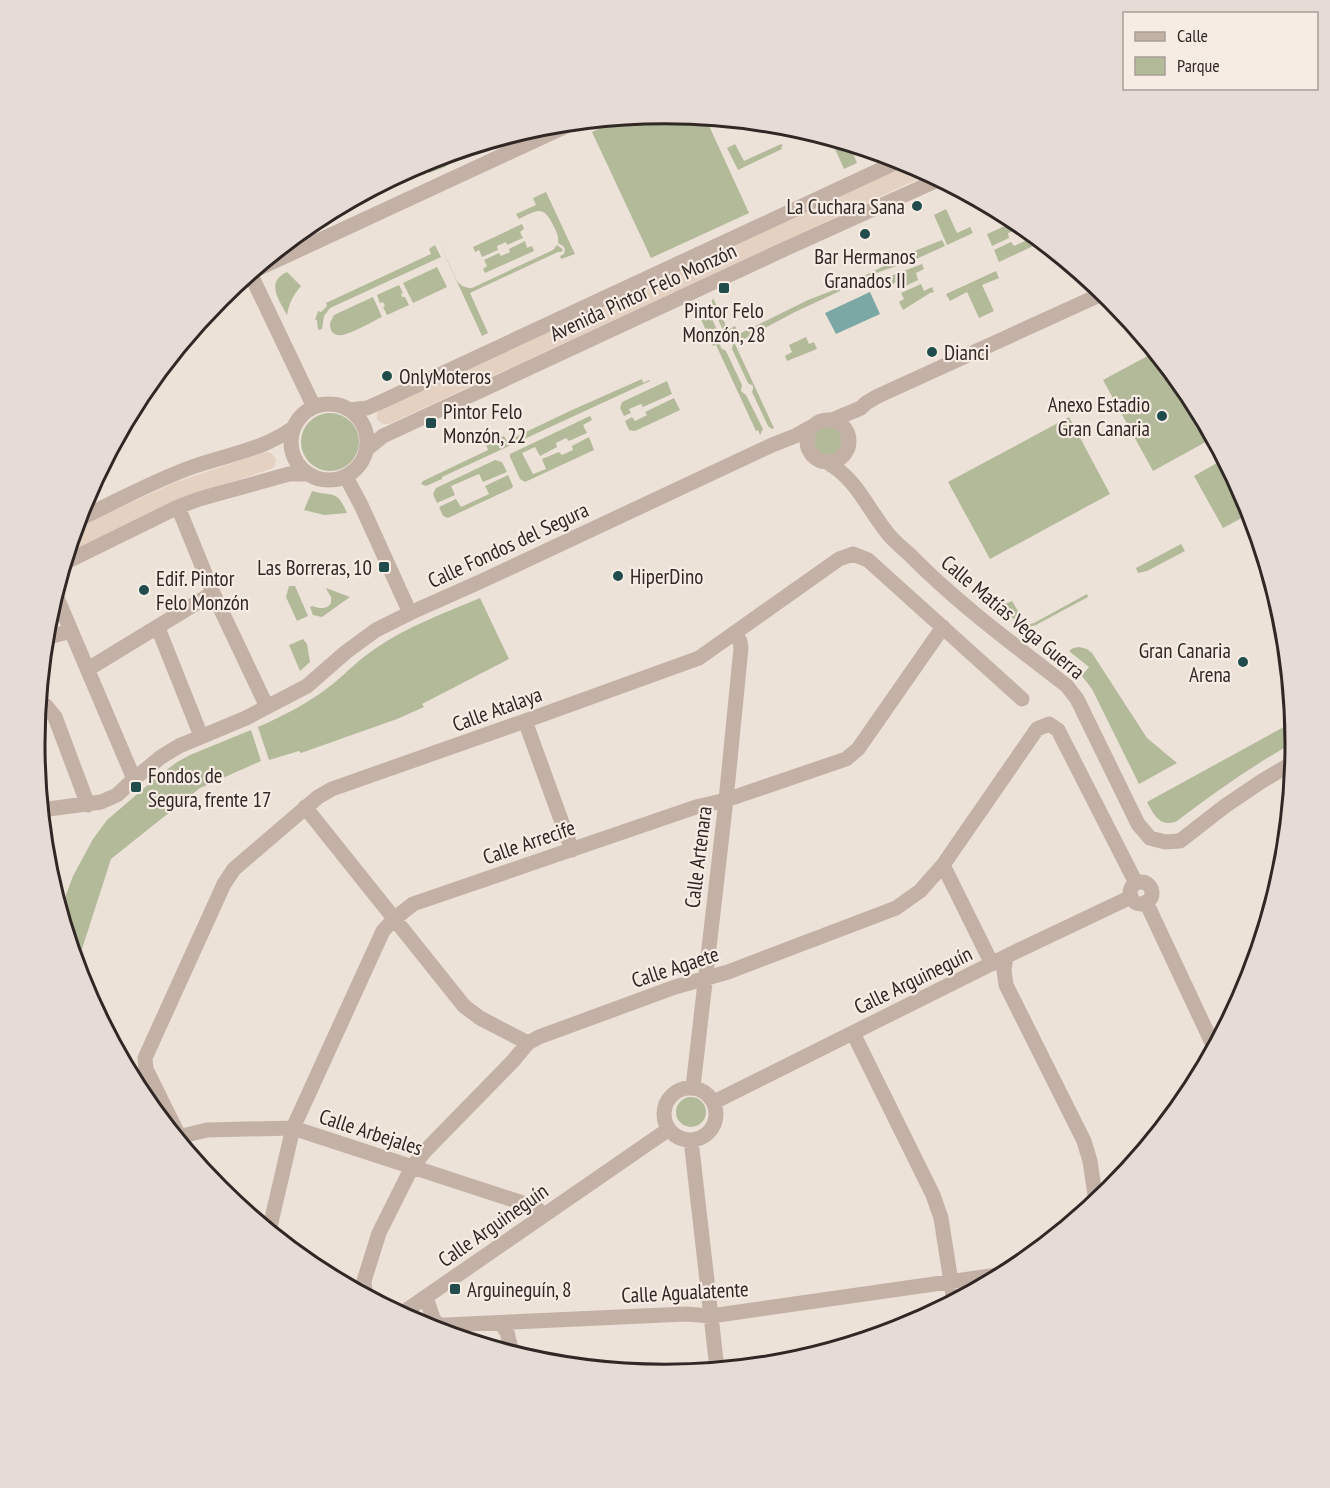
<svg xmlns="http://www.w3.org/2000/svg" width="1330" height="1488" font-family="'PT Sans Narrow',sans-serif">
<style>
.green{fill:#b2ba9a}
.plaza{fill:#e4d1c1}
.water{fill:#7ba7a5}
.lines{fill:none;stroke-linecap:round;stroke-linejoin:round}
.minor{stroke:#c4b1a6;stroke-width:15}
.poi-dot{fill:#204d4c;stroke:#f6ece4;stroke-width:2}
.labels{text-anchor:middle;dominant-baseline:central;stroke-width:4.5;stroke-linejoin:round;paint-order:stroke}
.poi-label{font-size:21px;fill:#312826;stroke:#f6ece4;text-anchor:start}
.street-label{font-size:21px;fill:#312826;stroke:#f6ece4}
.rim{fill:none;stroke:#312826;stroke-width:3}
</style>
<rect width="100%" height="100%" fill="#ede2d8"/>
<!-- green -->
<path class="green" d="M 665,114 L 705,117 L 749,213 L 651,258 L 592,132 L 623,118 Z
M 830,138 L 849,144 L 857,163 L 844,169 Z
M 735,144 L 744,161 L 781,144 L 783,146 L 781,147 L 782,149 L 738,170 L 727,148 Z
M 466,149 L 445,167 L 429,173 L 423,162 Z
M 546,192 L 575,254 L 561,259 L 560,256 L 564,254 L 565,249 L 563,246 L 558,243 C 559,236 556,231 553,225 C 543,204 536,211 519,219 L 516,214 L 536,205 L 533,198 Z
M 946,209 L 957,233 L 970,227 L 973,233 L 947,245 L 934,215 Z
M 1016,221 L 1027,229 L 1021,232 L 1019,229 L 1008,233 L 1009,238 L 992,246 L 987,234 Z
M 522,224 L 524,229 L 520,232 L 523,238 L 507,245 L 506,242 L 497,246 L 498,250 L 482,257 L 479,250 L 475,252 L 473,247 Z
M 434,232 L 457,281 C 461,286 465,288 472,288 L 553,250 L 557,245 L 561,248 L 563,250 L 561,252 L 558,252 L 470,293 L 488,333 L 482,336 Z
M 1031,233 L 1042,242 L 999,262 L 994,250 L 1011,242 L 1014,246 L 1025,241 L 1023,237 Z
M 942,240 L 945,246 L 914,260 L 879,272 L 844,289 L 843,286 L 917,250 Z
M 525,241 L 527,248 L 532,246 L 534,251 L 485,273 L 483,269 L 487,266 L 484,260 L 499,253 L 501,256 L 510,252 L 509,249 Z
M 435,245 L 441,257 L 330,308 L 324,316 L 322,329 L 318,330 L 317,320 L 315,320 L 318,311 L 321,312 L 327,306 L 326,303 L 431,254 L 429,249 Z
M 922,264 L 924,269 L 916,273 L 918,280 L 899,289 L 896,282 L 892,285 L 888,277 Z
M 437,267 L 447,287 L 413,303 L 403,283 Z
M 996,271 L 999,278 L 982,285 L 994,311 L 979,318 L 967,292 L 950,301 L 946,294 Z
M 287,272 L 301,286 C 293,295 289,304 287,315 C 279,300 265,282 287,272 Z
M 921,284 L 924,291 L 932,287 L 934,292 L 930,293 L 903,310 L 899,302 L 904,299 L 901,293 Z
M 399,285 L 403,293 L 401,294 L 402,297 L 405,297 L 409,305 L 387,315 L 383,307 L 385,306 L 383,302 L 380,303 L 377,295 Z
M 839,288 L 840,291 L 795,312 L 735,344 L 774,428 L 772,429 L 768,426 L 752,392 L 753,389 L 753,386 L 748,383 L 732,349 L 733,343 L 727,339 L 711,304 L 713,298 L 728,330 L 735,326 L 739,334 L 808,300 Z
M 373,297 L 382,317 C 373,321 345,338 337,335 C 331,333 330,328 330,323 L 334,315 Z
M 701,305 L 706,307 L 722,340 L 720,344 L 721,348 L 726,351 L 742,385 L 741,391 L 746,395 L 763,429 L 760,435 L 758,430 L 756,431 L 716,345 L 713,346 L 700,317 L 697,318 L 693,308 Z
M 806,337 L 809,344 L 814,342 L 817,349 L 787,361 L 785,356 L 792,352 L 789,345 Z
M 1155,352 L 1189,394 L 1213,438 L 1153,471 L 1103,380 Z
M 642,379 L 643,383 L 649,380 L 650,381 L 442,477 L 442,479 L 426,486 L 421,484 L 423,481 L 488,450 L 486,444 L 504,436 L 507,441 L 572,410 Z
M 667,381 L 672,394 L 643,407 L 641,404 L 629,409 L 631,413 L 624,416 L 620,408 L 622,402 Z
M 674,398 L 680,410 L 635,431 L 629,430 L 625,421 L 632,417 L 635,421 L 647,415 L 645,412 Z
M301 442a29 29 0 1 1 58 0a29 29 0 1 1-58 0Z
M 590,416 L 592,420 L 583,425 L 587,433 L 569,441 L 566,438 L 556,443 L 557,447 L 540,456 L 535,447 L 522,453 L 533,474 L 546,469 L 542,459 L 559,452 L 562,455 L 573,450 L 572,446 L 589,437 L 594,450 L 525,482 L 520,479 L 510,457 L 510,454 Z
M 1069,417 L 1110,494 L 990,559 L 948,482 Z
M814 441a14 14 0 1 1 28 0a14 14 0 1 1-28 0Z
M 1224,459 L 1248,503 L 1251,513 L 1223,528 L 1194,476 Z
M 495,460 L 502,462 L 507,472 L 483,482 L 479,474 L 451,486 L 455,495 L 437,503 L 433,494 L 436,488 Z
M 508,475 L 513,486 L 512,488 L 448,518 L 443,516 L 439,507 L 456,499 L 461,507 L 489,494 L 485,486 Z
M 312,491 C 333,497 337,489 347,513 L 324,515 L 304,510 Z
M 1181,544 L 1185,551 L 1147,571 L 1138,573 L 1136,568 Z
M 289,586 L 295,586 L 308,616 L 297,621 L 286,597 Z
M 326,588 L 350,597 L 322,617 L 313,615 L 310,607 L 313,606 C 321,610 333,609 331,597 C 330,595 326,589 326,588 Z
M 1087,594 L 1088,597 L 1036,625 L 1025,628 L 999,607 L 1012,601 L 1026,625 L 1034,623 Z
M 480,598 L 509,659 L 422,704 L 424,707 L 397,719 L 301,753 L 299,751 L 269,760 L 258,727 C 285,715 311,702 334,683 C 348,671 361,658 376,648 C 408,626 445,613 480,598 Z
M 303,639 L 307,644 L 310,662 L 300,671 L 289,645 Z
M 1079,647 L 1087,649 L 1092,653 L 1147,738 L 1177,763 L 1139,784 L 1092,689 L 1082,676 L 1064,661 L 1065,657 L 1084,673 L 1089,667 L 1069,651 L 1073,648 Z
M 1293,722 L 1295,742 C 1253,765 1215,792 1177,821 C 1160,828 1154,815 1147,802 Z
M 251,730 L 261,761 L 200,788 L 111,859 L 81,952 L 85,989 L 60,911 L 73,876 L 93,839 L 107,820 L 156,778 L 177,762 L 190,755 Z
M676 1112a15 15 0 1 1 30 0a15 15 0 1 1-30 0Z"/>
<!-- plaza -->
<path class="plaza" d="M 910,163 L 929,174 L 389,424 L 384,424 L 377,420 L 377,413 L 380,408 Z
M 266,452 L 271,453 L 276,459 L 275,466 L 271,469 L 185,497 L 67,553 L 74,529 L 176,482 Z"/>
<!-- water -->
<path class="water" d="M 870,292 L 880,314 L 836,334 L 825,313 Z"/>
<g class="lines">
<!-- minor -->
<path class="minor" d="M 251,272 L 575,122
M 250,273 L 314,407
M291 442a38 38 0 1 1 76 0a38 38 0 1 1-76 0Z
M 350,410 L 367,408 L 383,401 L 901,160
M807 441a21 21 0 1 1 42 0a21 21 0 1 1-42 0Z
M 832,420 L 861,408 L 866,403 L 878,396 L 1104,293
M 367,449 L 383,436 L 787,248 L 940,179
M 828,463 C 857,479 868,510 889,535 C 895,542 902,548 909,554 C 957,603 1013,644 1067,686 L 1077,699 L 1138,824 L 1150,838 L 1165,842 L 1180,841 L 1225,806 L 1262,781 L 1294,762
M 346,477 L 361,505 L 410,613
M 178,507 L 213,593 L 267,707
M 77,520 C 116,502 154,480 195,466 C 230,454 262,450 293,428
M 64,563 L 178,507 L 199,499 L 289,474 L 307,474
M 55,593 L 134,779
M 158,628 L 201,736
M 45,638 L 71,631
M 88,669 L 213,593
M 46,706 L 55,717 L 88,805
M 525,721 L 572,850
M 305,807 L 464,1006 L 480,1018 L 528,1043
M 41,810 L 101,802 L 117,795 L 134,779 L 161,757 L 179,746 L 246,718 L 307,686 L 346,652 L 376,630 L 410,613 L 484,580 L 772,445 L 795,436 L 811,427
M 943,865 L 992,964
M1130 893a11 11 0 1 1 22 0a11 11 0 1 1-22 0Z
M 1146,902 L 1214,1047
M 1006,957 L 1004,970 L 1006,985 L 1084,1141 L 1090,1161 L 1096,1202
M 853,1033 L 933,1195 L 941,1218 L 954,1301
M 693,1087 L 726,800 L 741,648 L 740,641 L 733,634
M664 1114a26 26 0 1 1 52 0a26 26 0 1 1-52 0Z
M 714,1102 L 1013,953 L 1131,897
M 178,1137 L 207,1130 L 293,1128 L 535,1207 L 544,1215
M 691,1140 L 717,1369
M 185,1148 L 146,1069 L 145,1058 L 224,884 L 234,869 L 318,797 L 332,789 L 525,721 L 699,658 L 839,559 L 853,554 L 868,560 L 1022,699
M 269,1231 L 293,1128 L 383,931 L 394,919 L 413,904 L 696,807 L 726,800 L 846,759 L 858,749 L 943,627
M 365,1295 L 364,1281 L 379,1233 L 412,1167 L 426,1150 L 513,1061 L 528,1043 L 539,1037 L 675,987 L 728,972 L 896,908 L 920,891 L 943,865 L 1037,729 L 1049,724 L 1058,730 L 1136,883
M 426,1297 L 433,1318 L 438,1326
M 401,1314 L 669,1129
M 501,1323 L 507,1332 L 512,1353
M 423,1326 L 686,1314 L 711,1316 L 1004,1274"/>
</g>
<!-- markers -->
<g class="poi-dot">
<circle cx="917" cy="206" r="6"/>
<circle cx="865" cy="234" r="6"/>
<rect x="718" y="282" width="12" height="12" rx="3"/>
<circle cx="932" cy="352" r="6"/>
<circle cx="387" cy="376" r="6"/>
<circle cx="1162" cy="416" r="6"/>
<rect x="425" y="417" width="12" height="12" rx="3"/>
<rect x="378" y="561" width="12" height="12" rx="3"/>
<circle cx="618" cy="576" r="6"/>
<circle cx="144" cy="590" r="6"/>
<circle cx="1243" cy="662" r="6"/>
<rect x="130" y="781" width="12" height="12" rx="3"/>
<rect x="449" y="1283" width="12" height="12" rx="3"/>
</g>
<g class="labels">
<!-- poi labels -->
<g class="poi-label">
<text x="905" y="206" text-anchor="end">La Cuchara Sana</text>
<text x="865" y="256" text-anchor="middle">Bar Hermanos<tspan x="865" dy="24">Granados II</tspan></text>
<text x="724" y="310" text-anchor="middle">Pintor Felo<tspan x="724" dy="24">Monzón, 28</tspan></text>
<text x="944" y="352">Dianci</text>
<text x="399" y="376">OnlyMoteros</text>
<text x="1150" y="404" text-anchor="end">Anexo Estadio<tspan x="1150" dy="24">Gran Canaria</tspan></text>
<text x="443" y="411">Pintor Felo<tspan x="443" dy="24">Monzón, 22</tspan></text>
<text x="372" y="567" text-anchor="end">Las Borreras, 10</text>
<text x="630" y="576">HiperDino</text>
<text x="156" y="578">Edif. Pintor<tspan x="156" dy="24">Felo Monzón</tspan></text>
<text x="1231" y="650" text-anchor="end">Gran Canaria<tspan x="1231" dy="24">Arena</tspan></text>
<text x="148" y="775">Fondos de<tspan x="148" dy="24">Segura, frente 17</tspan></text>
<text x="467" y="1289">Arguineguín, 8</text>
</g>
<!-- street labels -->
<g class="street-label">
<text transform="translate(643 292) rotate(-25)">Avenida Pintor Felo Monzón</text>
<text transform="translate(508 545) rotate(-25)">Calle Fondos del Segura</text>
<text transform="translate(1013 617) rotate(40)">Calle Matías Vega Guerra</text>
<text transform="translate(497 709) rotate(-20)">Calle Atalaya</text>
<text transform="translate(529 842) rotate(-19)">Calle Arrecife</text>
<text transform="translate(698 857) rotate(-83)">Calle Artenara</text>
<text transform="translate(675 967) rotate(-18)">Calle Agaete</text>
<text transform="translate(913 980) rotate(-26)">Calle Arguineguín</text>
<text transform="translate(371 1132) rotate(18)">Calle Arbejales</text>
<text transform="translate(493 1225) rotate(-35)">Calle Arguineguín</text>
<text transform="translate(685 1292) rotate(-3)">Calle Agualatente</text>
</g>
</g>
<!-- crop -->
<path d="M0 0H1330V1488H0ZM45 744a620 620 0 1 1 1240 0a620 620 0 1 1-1240 0Z" fill="#e6dcd5" fill-rule="evenodd"/>
<path class="rim" d="M45 744a620 620 0 1 1 1240 0a620 620 0 1 1-1240 0Z"/>
<!-- legend -->
<rect x="1123" y="12" width="195" height="78" fill="#f6ece4" stroke="#a79e98" stroke-width="1.5"/>
<rect x="1135" y="32" width="30" height="9" fill="#c4b1a6" stroke="#a79e98" stroke-width="1.5"/>
<text x="1177" y="42" font-size="18" fill="#312826">Calle</text>
<rect x="1135" y="57" width="30" height="18" fill="#b2ba9a" stroke="#a79e98" stroke-width="1.5"/>
<text x="1177" y="72" font-size="18" fill="#312826">Parque</text>
</svg>
